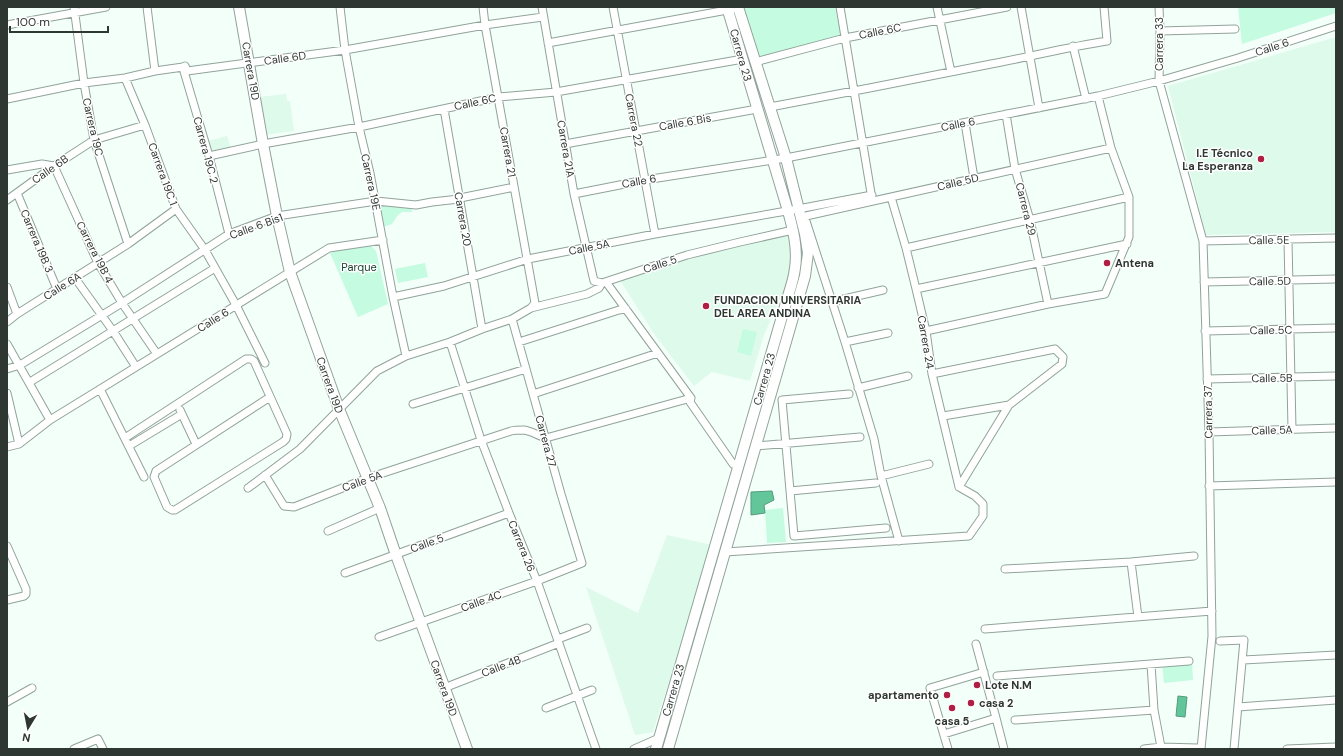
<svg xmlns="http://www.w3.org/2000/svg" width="1343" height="756" font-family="'DM Sans',sans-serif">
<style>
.built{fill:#defaeb}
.green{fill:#c5fbe0}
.water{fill:#63c69b;stroke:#539b7c}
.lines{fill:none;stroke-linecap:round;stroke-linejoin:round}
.street-casing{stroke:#91a39a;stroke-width:9}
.secondary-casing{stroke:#91a39a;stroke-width:12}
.street{stroke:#fff;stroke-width:7}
.secondary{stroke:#fff;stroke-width:10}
.poi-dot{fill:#b11e44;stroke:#fff;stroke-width:1.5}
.labels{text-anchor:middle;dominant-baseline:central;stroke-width:3;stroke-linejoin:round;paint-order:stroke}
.street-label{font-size:11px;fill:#2f3733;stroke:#fff}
.poi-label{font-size:11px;font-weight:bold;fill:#2f3733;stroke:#fff;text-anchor:start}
.park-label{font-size:11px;fill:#123d2c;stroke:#fff}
</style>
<rect width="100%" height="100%" fill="#f3fff9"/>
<!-- built -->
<path class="built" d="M 1336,37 L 1336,232 L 1206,235 L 1168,86 Z
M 286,94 L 287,101 L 290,101 L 294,131 L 264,135 L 259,97 Z
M 227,136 L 231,149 L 212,153 L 208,141 Z
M 789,232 L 792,258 L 788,280 L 764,335 L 750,381 L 712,372 L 694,386 L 655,335 L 619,279 L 692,255 Z
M 667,535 L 712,545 L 653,732 L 635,735 L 586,587 L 638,613 Z"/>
<!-- green -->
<path class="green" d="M 743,7 L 835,7 L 842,41 L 758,59 Z
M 1238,7 L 1336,7 L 1336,13 L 1242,44 Z
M 377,203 L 412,205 L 412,212 L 402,212 L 397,216 L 392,224 L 383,227 Z
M 362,242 L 370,245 L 376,251 L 388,304 L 358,317 L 330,253 Z
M 425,263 L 428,277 L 398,283 L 395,269 Z
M 743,329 L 757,332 L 751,356 L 737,352 Z
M 783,508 L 786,542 L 767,543 L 765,510 Z
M 1192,661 L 1193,680 L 1164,683 L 1162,664 Z"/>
<!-- water -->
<path class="water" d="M 772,491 L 774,500 L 764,505 L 765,513 L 751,515 L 751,492 Z
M 1178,696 L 1187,697 L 1185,717 L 1176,716 Z"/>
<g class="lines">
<defs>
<path id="street" d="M 74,7 L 84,83 L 94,140 L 128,244
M 147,7 L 155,71
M 340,7 L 345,50 L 359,127 L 370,173 L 393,297 L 406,356
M 542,7 L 574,194 L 594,281 L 602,283
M 613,7 L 655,234
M 840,7 L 872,199
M 937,7 L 951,72
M 1021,7 L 1039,108
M 1159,7 L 1160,31 L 1159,81 L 1203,241 L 1209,432 L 1212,636 L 1201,749
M 7,25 L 106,7
M 1160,31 L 1235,29
M 548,43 L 738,8
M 1073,46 L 1086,99
M 755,62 L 845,38 L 1007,7
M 183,68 L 209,156 L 229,234
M 125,78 L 145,125 L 176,209 L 205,250 L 236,305 L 265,363
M 7,99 L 84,83 L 125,78 L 155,71 L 183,67 L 185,66 L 187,71 L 345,50 L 485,25 L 543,17
M 770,107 C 844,93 917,79 991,64 C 1029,57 1068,47 1107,41 L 1104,7
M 444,109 L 482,329
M 1006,114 L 1015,169 L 1030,220 L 1048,304
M 965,123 L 974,178
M 565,144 L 757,109
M 209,156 L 263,144 L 359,127 L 499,97 L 556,92 L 743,59
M 7,170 L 42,164 L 54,166 L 98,263 L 122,303 L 157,354
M 17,193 L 57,289
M 574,194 L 645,180 L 786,158 L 1098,96 L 1159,81 L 1238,58 L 1336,26
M 891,197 L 906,248 L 916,289 L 926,331 L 932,374 L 959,487
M 7,200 L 54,166 L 94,140 L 145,125
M 1288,240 L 1292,429
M 1203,241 L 1336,238
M 906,248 L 1129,197
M 75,278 L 113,331 L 136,367
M 606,282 L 691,398 L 690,402 L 733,464 L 738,466
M 1204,282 L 1336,279
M 7,287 L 17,314
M 916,289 L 1127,244
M 393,297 L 444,286 L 528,259 L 655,234 L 798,209 L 872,195
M 831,302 L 883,290
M 531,308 L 587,294 L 599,288 L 602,283 L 687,255 L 740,242 L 793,230
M 7,322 L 17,314 L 128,244 L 176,209
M 926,331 L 1048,304 L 1105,294 L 1129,237 L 1129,197 L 1111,148 L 1098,96
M 1205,331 L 1336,328
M 450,342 L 481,440 L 509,513 L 537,581 L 596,749
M 519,342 L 619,310 L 626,309
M 845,342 L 888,333
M 7,344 L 50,420
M 7,369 L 20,365 L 122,303 L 229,234 L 277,216 L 376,201 L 416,205 L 432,202 L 459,199 L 465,197 L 514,187
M 932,374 L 1055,349 L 1063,357 L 1062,364 L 1009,405 L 959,487
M 1207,379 L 1336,376
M 30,382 L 215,268
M 858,388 L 908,376
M 100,389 L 144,477
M 7,393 L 19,444
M 533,394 L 658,353
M 849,394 L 782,400 L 794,536 L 886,528
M 413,404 L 526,369
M 180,410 L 196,444
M 943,416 L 1009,405
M 1209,432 L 1336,428
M 125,438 L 246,359 L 251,359 L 254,361 L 287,434 L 286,439 L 283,442 L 175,510 L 172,510 L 167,507 L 154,477 L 156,471 L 270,397
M 129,446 L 182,414
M 756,446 L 860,437
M 7,447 L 19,444 L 50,420 L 329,248 L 383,240
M 265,475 L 284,506 L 294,507 L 368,478 L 511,431 C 515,430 520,430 524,430 C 532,431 538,436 546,438 L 691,398
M 881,476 L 929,464
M 1209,486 L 1336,482
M 248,488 L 300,449 L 377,371 L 406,356 L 450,342 L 482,329 L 512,319 L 531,308 L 535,303 L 485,25 L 483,7
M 790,491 L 876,483
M 328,531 L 380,508
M 899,541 L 881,476 L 874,439 L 845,342 L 805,218 L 806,216 L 1111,148
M 7,546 L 26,589 L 26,594 L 24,596 L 7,600
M 725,552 L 969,536 L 983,516 L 983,504 L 975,496 L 959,487
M 1131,562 L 1138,617
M 1005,569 L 1131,562 L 1194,556
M 345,573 L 509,513
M 985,629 L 1212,611
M 379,637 L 537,581 L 582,563 L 561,494 L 512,319
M 558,639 L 587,628
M 1220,641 L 1244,640 L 1234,749
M 976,644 L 996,718 L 1004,749
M 1243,660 L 1336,655
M 1151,664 L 1154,710 L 1161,747
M 997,676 L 1189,661
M 444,688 L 559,643
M 7,702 L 32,688
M 1238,707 L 1336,700
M 546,708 L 592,690
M 1015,720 L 1154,710
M 944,734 L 996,718
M 74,749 L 98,739 L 103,749
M 634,749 L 659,738
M 948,749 L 930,688 L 984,672
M 1144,749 L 1161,747 L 1198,748
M 1287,749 L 1335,747"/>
<path id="secondary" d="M 239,7 L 263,144 L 277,216 L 290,272 L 339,409 L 380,508 L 396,555 L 467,749
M 656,749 L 788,296 C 791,287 794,277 795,268 C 798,249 793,229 788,211 L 727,7
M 668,749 L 805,276 L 808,253 L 805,234 L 786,158 L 738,7"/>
</defs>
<!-- street casing -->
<use href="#street" class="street-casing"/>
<!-- secondary casing -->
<use href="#secondary" class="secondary-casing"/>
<!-- street -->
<use href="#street" class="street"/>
<!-- secondary -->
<use href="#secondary" class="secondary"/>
</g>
<!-- markers -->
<g class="poi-dot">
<circle cx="1261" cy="159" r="4"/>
<circle cx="1107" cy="263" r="4"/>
<circle cx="706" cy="306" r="4"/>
<circle cx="977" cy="685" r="4"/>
<circle cx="947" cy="695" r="4"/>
<circle cx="971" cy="703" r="4"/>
<circle cx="952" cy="708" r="4"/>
</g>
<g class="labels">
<!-- street labels -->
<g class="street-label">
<text transform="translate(880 31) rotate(-11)">Calle 6C</text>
<text transform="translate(1159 44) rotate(-90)">Carrera 33</text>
<text transform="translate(1272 47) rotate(-18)">Calle 6</text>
<text transform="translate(741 55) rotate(74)">Carrera 23</text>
<text transform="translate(285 58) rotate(-8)">Calle 6D</text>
<text transform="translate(251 71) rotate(80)">Carrera 19D</text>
<text transform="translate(475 102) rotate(-12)">Calle 6C</text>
<text transform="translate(634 120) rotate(79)">Carrera 22</text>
<text transform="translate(685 122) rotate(-10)">Calle 6 Bis</text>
<text transform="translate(958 124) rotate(-11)">Calle 6</text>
<text transform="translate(93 127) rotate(77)">Carrera 19C</text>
<text transform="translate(566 149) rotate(80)">Carrera 21A</text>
<text transform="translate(206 150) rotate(75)">Carrera 19C 2</text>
<text transform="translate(508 152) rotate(80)">Carrera 21</text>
<text transform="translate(50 169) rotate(-35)">Calle 6B</text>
<text transform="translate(163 174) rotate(70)">Carrera 19C 1</text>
<text transform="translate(639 181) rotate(-10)">Calle 6</text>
<text transform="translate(371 182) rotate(78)">Carrera 19E</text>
<text transform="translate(958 182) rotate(-13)">Calle 5D</text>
<text transform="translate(1026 209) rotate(76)">Carrera 29</text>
<text transform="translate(463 219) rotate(80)">Carrera 20</text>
<text transform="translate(256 226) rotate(-20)">Calle 6 Bis1</text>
<text transform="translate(1269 240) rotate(-1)">Calle 5E</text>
<text transform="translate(37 241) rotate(67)">Carrera 19B 3</text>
<text transform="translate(589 247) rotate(-11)">Calle 5A</text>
<text transform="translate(95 252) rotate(63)">Carrera 19B 4</text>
<text transform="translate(660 264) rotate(-18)">Calle 5</text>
<text transform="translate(1270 281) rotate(-1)">Calle 5D</text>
<text transform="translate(62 286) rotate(-32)">Calle 6A</text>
<text transform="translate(213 320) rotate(-32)">Calle 6</text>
<text transform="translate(1271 330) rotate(-1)">Calle 5C</text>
<text transform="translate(926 342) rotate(80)">Carrera 24</text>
<text transform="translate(1272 378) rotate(-1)">Calle 5B</text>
<text transform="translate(764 379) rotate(-74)">Carrera 23</text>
<text transform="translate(330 385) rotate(70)">Carrera 19D</text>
<text transform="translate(1208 412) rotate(-91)">Carrera 37</text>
<text transform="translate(1272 430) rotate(-2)">Calle 5A</text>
<text transform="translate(546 441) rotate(75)">Carrera 27</text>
<text transform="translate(362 481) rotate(-20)">Calle 5A</text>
<text transform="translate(427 543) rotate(-20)">Calle 5</text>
<text transform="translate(522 546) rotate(68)">Carrera 26</text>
<text transform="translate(481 601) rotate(-20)">Calle 4C</text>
<text transform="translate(501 666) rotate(-21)">Calle 4B</text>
<text transform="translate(444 688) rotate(70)">Carrera 19D</text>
<text transform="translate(673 690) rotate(-74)">Carrera 23</text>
</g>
<!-- poi labels -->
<g class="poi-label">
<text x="1253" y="153" text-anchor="end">I.E Técnico<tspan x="1253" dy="13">La Esperanza</tspan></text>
<text x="1115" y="263">Antena</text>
<text x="714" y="300">FUNDACION UNIVERSITARIA<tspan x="714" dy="13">DEL AREA ANDINA</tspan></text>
<text x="985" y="685">Lote N.M</text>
<text x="939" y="695" text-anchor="end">apartamento</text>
<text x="979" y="703">casa 2</text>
<text x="952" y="721" text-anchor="middle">casa 5</text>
</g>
<!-- park labels -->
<g class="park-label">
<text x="359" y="267">Parque</text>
</g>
</g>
<!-- border -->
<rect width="1343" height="756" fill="none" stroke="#2f3733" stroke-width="16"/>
<!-- north arrow -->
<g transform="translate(28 728) rotate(190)" stroke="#ffffff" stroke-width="3" paint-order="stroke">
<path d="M0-3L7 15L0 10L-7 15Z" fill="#2f3733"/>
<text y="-6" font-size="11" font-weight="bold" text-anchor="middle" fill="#2f3733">N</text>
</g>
<!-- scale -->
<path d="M10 26v6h98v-6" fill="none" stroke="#2f3733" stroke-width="2"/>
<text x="16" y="26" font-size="12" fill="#2f3733" stroke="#ffffff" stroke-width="3" paint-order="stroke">100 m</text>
</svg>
